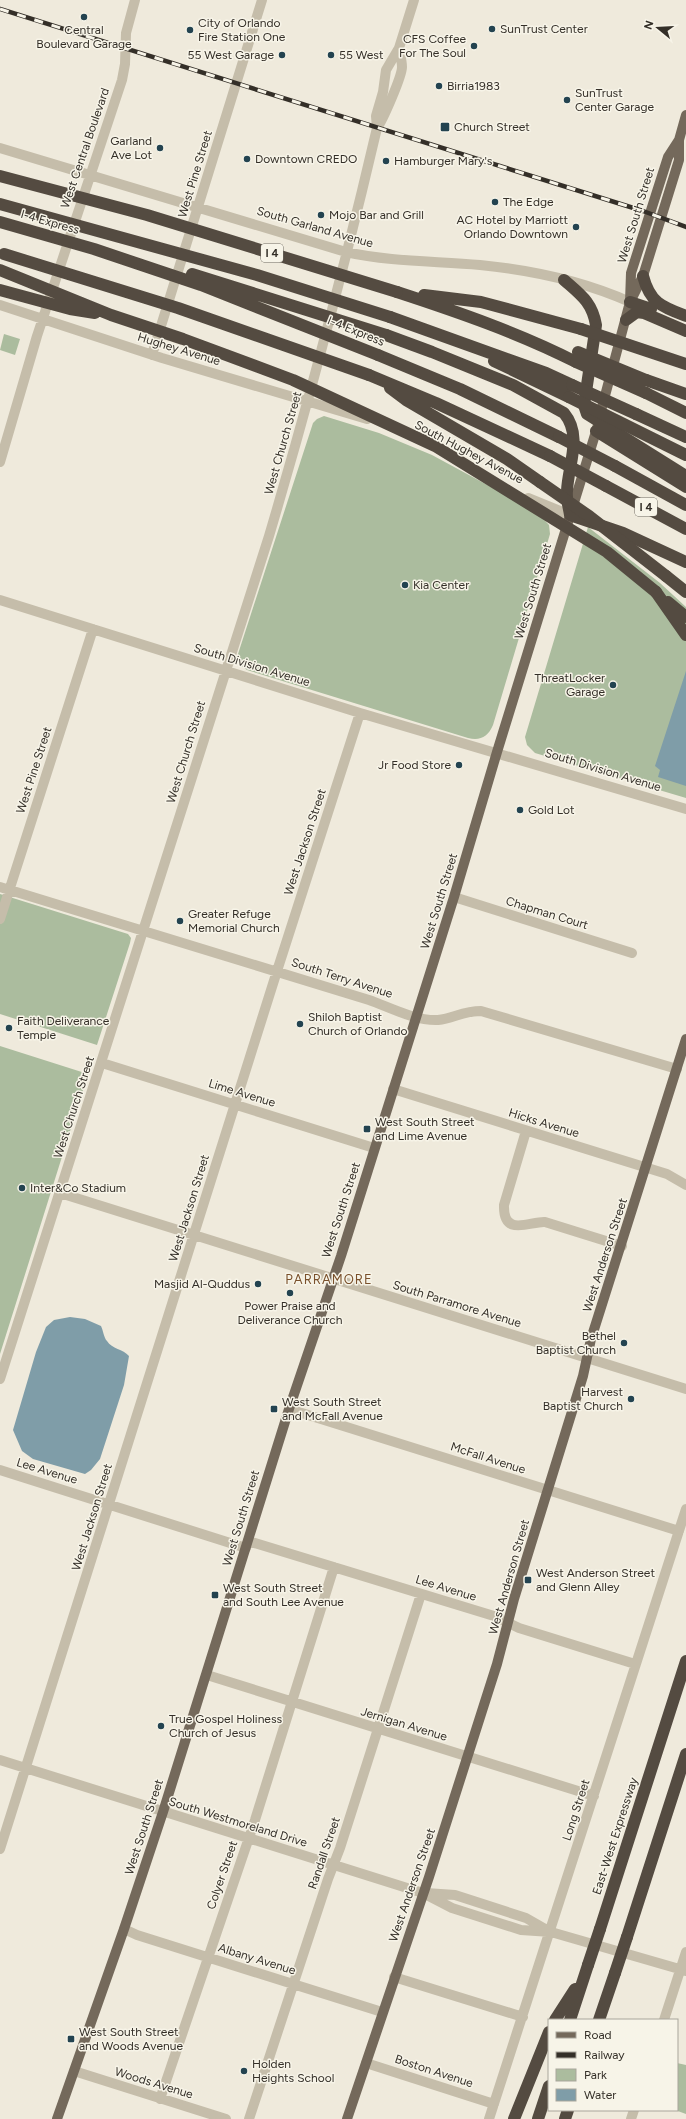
<svg xmlns="http://www.w3.org/2000/svg" width="686" height="2119" font-family="Figtree,sans-serif">
<style>
.green{fill:#abbc9e}
.water{fill:#7f9da8}
.lines{fill:none;stroke-linecap:round;stroke-linejoin:round}
.minor{stroke:#c5bdaa;stroke-width:10}
.major{stroke:#74695b;stroke-width:10}
.highway{stroke:#544b41;stroke-width:12}
.rail-casing{stroke:#342f28;stroke-width:4.5}
.rail{stroke:#f7f4e8;stroke-width:3;stroke-dasharray:9;stroke-linecap:butt}
.highway-bridge{stroke:#544b41;stroke-width:12}
.poi-dot{fill:#234350;stroke:#f7f4e8;stroke-width:1.5}
.labels{text-anchor:middle;dominant-baseline:central;stroke-width:3;stroke-linejoin:round;paint-order:stroke}
.shield{fill:#f7f4e8;stroke:#6e6a62;stroke-width:1}
.shield-label{font-size:11px;font-weight:bold;fill:#342f28}
.poi-label{font-size:12px;fill:#342f28;stroke:#f7f4e8;text-anchor:start}
.street-label{font-size:12px;fill:#342f28;stroke:#f7f4e8}
.neighbourhood-label{font-size:13px;letter-spacing:1px;fill:#79502b;stroke:#f7f4e8}
</style>
<rect width="100%" height="100%" fill="#efeadc"/>
<!-- green -->
<path class="green" d="M 4,334 L 20,339 L 15,355 L 0,350 Z
M 324,416 L 379,433 L 432,455 L 537,512 L 549,525 L 550,534 L 493,725 C 488,737 480,741 468,738 L 247,670 L 239,664 L 238,654 L 313,423 L 317,419 Z
M 588,527 L 660,583 L 686,607 L 686,798 L 535,753 L 527,745 L 525,737 Z
M 0,894 L 128,934 L 131,938 L 130,943 L 97,1045 L 0,1014 Z
M 0,1046 L 88,1074 L 0,1354 Z
M 677,2063 L 686,2065 L 686,2114 L 675,2110 L 677,2110 Z"/>
<!-- water -->
<path class="water" d="M 686,671 L 686,786 L 658,777 L 660,770 L 655,766 Z
M 70,1317 L 85,1319 L 101,1326 C 103,1330 104,1338 107,1341 C 112,1349 123,1349 129,1356 L 124,1385 L 100,1459 L 91,1470 L 85,1474 L 33,1459 L 22,1451 L 13,1430 L 36,1352 L 46,1327 L 54,1320 Z"/>
<g class="lines">
<!-- minor -->
<path class="minor" d="M 377,128 C 383,120 402,76 402,67 C 402,61 400,54 399,48
M 0,148 L 346,252 C 390,262 435,261 480,265 C 531,270 583,281 630,302
M 0,305 L 162,358 L 367,419
M 152,355 L 262,0
M 0,462 L 37,336 L 122,80 L 125,64 L 126,33 L 135,0
M 528,498 L 570,515
M 0,600 L 360,713 L 686,809
M 0,887 L 369,1000 C 389,1007 415,1021 438,1020 C 454,1018 463,1011 481,1011 L 677,1069
M 454,897 L 632,953
M 0,919 L 93,629
M 102,1063 L 374,1148
M 393,1089 L 667,1174 L 686,1185
M 526,1131 L 504,1205 C 503,1238 530,1221 545,1222 L 622,1246
M 60,1193 L 686,1389
M 0,1379 L 269,536 C 309,401 345,265 377,128 L 376,116 L 383,92 L 386,70 L 399,48 L 414,0
M 289,1409 L 679,1531
M 0,1470 L 246,1548
M 248,1541 L 494,1616 L 519,1628 L 635,1664
M 207,1675 L 594,1796
M 0,1760 L 423,1893 L 452,1908 L 521,1930 L 551,1932 L 686,1971
M 0,1849 L 277,971 L 360,713
M 426,1893 L 455,1895 L 526,1918 L 547,1930
M 124,1929 L 137,1935 L 382,2012
M 394,1977 L 523,2017
M 664,2020 L 686,1952
M 366,2063 L 494,2104
M 74,2071 L 226,2119
M 160,2099 L 255,1820 L 334,1567
M 249,2119 L 328,1879 L 340,1848 L 421,1594
M 489,2119 L 686,1509
M 631,2119 L 634,2110"/>
<!-- major -->
<path class="major" d="M 632,298 L 643,276 L 679,160 L 679,140 L 686,115
M 602,407 L 630,302 L 631,273 L 668,157 L 679,140
M 57,2119 L 124,1929 L 163,1812 L 289,1409 L 341,1256 L 454,897 L 497,752 L 598,425
M 347,2119 L 429,1877 L 497,1664 L 514,1599 L 583,1376 L 591,1339 L 686,1039"/>
<!-- highway -->
<path class="highway" d="M 643,276 C 650,303 662,307 686,316
M 564,280 C 581,295 592,302 596,325 L 584,405 L 587,414 L 686,476
M 397,292 C 458,312 519,333 576,362
M 424,295 L 481,302 L 581,329
M 630,302 L 651,309
M 390,317 L 546,373 L 572,385
M 626,320 L 637,312 L 644,313 L 686,331
M 386,335 L 432,352 L 513,385 L 564,413 C 583,436 568,465 567,491 C 566,499 569,508 570,515 L 623,533 L 686,562
M 378,355 L 460,389 L 559,437
M 494,361 L 569,397
M 369,375 L 436,403 L 550,456
M 646,380 L 686,394
M 390,388 L 406,400 L 507,459 L 540,482
M 646,393 L 686,413
M 636,414 L 686,437
M 596,431 L 686,487
M 615,466 L 686,505
M 606,486 L 686,529
M 666,576 L 686,592
M 656,592 L 686,635
M 668,602 L 686,617
M 600,1929 L 686,1661
M 627,1937 L 686,1754
M 555,2020 L 575,1989
M 570,2020 L 588,1965
M 599,2020 L 615,1973
M 514,2119 L 549,2032
M 538,2119 L 549,2086
M 565,2119 L 568,2110"/>
<defs>
<path id="rail" d="M 0,9 L 643,211 L 686,227"/>
</defs>
<!-- rail casing -->
<use href="#rail" class="rail-casing"/>
<!-- rail -->
<use href="#rail" class="rail"/>
<!-- highway-bridge -->
<path class="highway-bridge" d="M 0,176 L 147,215 L 397,292
M 0,204 L 257,275 L 390,317
M 0,222 L 94,249 L 201,285 L 378,355
M 4,254 L 178,308 L 369,375
M 0,270 L 111,315 L 183,339 L 293,380 L 435,446 L 607,552 L 656,592
M 192,274 L 386,335
M 0,290 L 70,309 L 95,313
M 581,329 L 686,364
M 578,352 L 646,380
M 576,362 L 646,393
M 572,385 L 636,414
M 569,397 L 686,455
M 559,437 L 615,466
M 550,456 L 606,486
M 540,482 L 589,516 L 666,576
M 588,1965 L 600,1929
M 615,1973 L 627,1937"/>
</g>
<!-- markers -->
<g class="poi-dot">
<circle cx="84" cy="17" r="4"/>
<circle cx="492" cy="29" r="4"/>
<circle cx="190" cy="30" r="4"/>
<circle cx="474" cy="46" r="4"/>
<circle cx="282" cy="55" r="4"/>
<circle cx="331" cy="55" r="4"/>
<circle cx="439" cy="86" r="4"/>
<circle cx="567" cy="100" r="4"/>
<rect x="440" y="122" width="10" height="10" rx="2"/>
<circle cx="160" cy="148" r="4"/>
<circle cx="247" cy="159" r="4"/>
<circle cx="386" cy="161" r="4"/>
<circle cx="495" cy="202" r="4"/>
<circle cx="321" cy="215" r="4"/>
<circle cx="576" cy="227" r="4"/>
<circle cx="405" cy="585" r="4"/>
<circle cx="613" cy="685" r="4"/>
<circle cx="459" cy="765" r="4"/>
<circle cx="520" cy="810" r="4"/>
<circle cx="180" cy="921" r="4"/>
<circle cx="300" cy="1024" r="4"/>
<circle cx="9" cy="1028" r="4"/>
<rect x="363" y="1125" width="8" height="8" rx="2"/>
<circle cx="22" cy="1188" r="4"/>
<circle cx="258" cy="1284" r="4"/>
<circle cx="290" cy="1293" r="4"/>
<circle cx="624" cy="1343" r="4"/>
<circle cx="631" cy="1399" r="4"/>
<rect x="270" y="1405" width="8" height="8" rx="2"/>
<rect x="524" y="1576" width="8" height="8" rx="2"/>
<rect x="211" y="1591" width="8" height="8" rx="2"/>
<circle cx="161" cy="1726" r="4"/>
<rect x="67" y="2035" width="8" height="8" rx="2"/>
<circle cx="244" cy="2071" r="4"/>
</g>
<g class="labels">
<!-- shield labels -->
<g class="shield">
<rect x="261" y="244" width="22" height="18" rx="3"/>
<rect x="635" y="498" width="22" height="18" rx="3"/>
</g>
<g class="shield-label">
<text x="272" y="253">I 4</text>
<text x="646" y="507">I 4</text>
</g>
<!-- poi labels -->
<g class="poi-label">
<text x="198" y="23">City of Orlando<tspan x="198" dy="14">Fire Station One</tspan></text>
<text x="500" y="29">SunTrust Center</text>
<text x="84" y="30" text-anchor="middle">Central<tspan x="84" dy="14">Boulevard Garage</tspan></text>
<text x="466" y="39" text-anchor="end">CFS Coffee<tspan x="466" dy="14">For The Soul</tspan></text>
<text x="274" y="55" text-anchor="end">55 West Garage</text>
<text x="339" y="55">55 West</text>
<text x="447" y="86">Birria1983</text>
<text x="575" y="93">SunTrust<tspan x="575" dy="14">Center Garage</tspan></text>
<text x="454" y="127">Church Street</text>
<text x="152" y="141" text-anchor="end">Garland<tspan x="152" dy="14">Ave Lot</tspan></text>
<text x="255" y="159">Downtown CREDO</text>
<text x="394" y="161">Hamburger Mary's</text>
<text x="503" y="202">The Edge</text>
<text x="329" y="215">Mojo Bar and Grill</text>
<text x="568" y="220" text-anchor="end">AC Hotel by Marriott<tspan x="568" dy="14">Orlando Downtown</tspan></text>
<text x="413" y="585">Kia Center</text>
<text x="605" y="678" text-anchor="end">ThreatLocker<tspan x="605" dy="14">Garage</tspan></text>
<text x="451" y="765" text-anchor="end">Jr Food Store</text>
<text x="528" y="810">Gold Lot</text>
<text x="188" y="914">Greater Refuge<tspan x="188" dy="14">Memorial Church</tspan></text>
<text x="308" y="1017">Shiloh Baptist<tspan x="308" dy="14">Church of Orlando</tspan></text>
<text x="17" y="1021">Faith Deliverance<tspan x="17" dy="14">Temple</tspan></text>
<text x="375" y="1122">West South Street<tspan x="375" dy="14">and Lime Avenue</tspan></text>
<text x="30" y="1188">Inter&amp;Co Stadium</text>
<text x="250" y="1284" text-anchor="end">Masjid Al-Quddus</text>
<text x="290" y="1306" text-anchor="middle">Power Praise and<tspan x="290" dy="14">Deliverance Church</tspan></text>
<text x="616" y="1336" text-anchor="end">Bethel<tspan x="616" dy="14">Baptist Church</tspan></text>
<text x="623" y="1392" text-anchor="end">Harvest<tspan x="623" dy="14">Baptist Church</tspan></text>
<text x="282" y="1402">West South Street<tspan x="282" dy="14">and McFall Avenue</tspan></text>
<text x="536" y="1573">West Anderson Street<tspan x="536" dy="14">and Glenn Alley</tspan></text>
<text x="223" y="1588">West South Street<tspan x="223" dy="14">and South Lee Avenue</tspan></text>
<text x="169" y="1719">True Gospel Holiness<tspan x="169" dy="14">Church of Jesus</tspan></text>
<text x="79" y="2032">West South Street<tspan x="79" dy="14">and Woods Avenue</tspan></text>
<text x="252" y="2064">Holden<tspan x="252" dy="14">Heights School</tspan></text>
</g>
<!-- street labels -->
<g class="street-label">
<text transform="translate(85 148) rotate(-71)">West Central Boulevard</text>
<text transform="translate(195 174) rotate(-73)">West Pine Street</text>
<text transform="translate(636 215) rotate(-73)">West South Street</text>
<text transform="translate(50 222) rotate(16)">I-4 Express</text>
<text transform="translate(315 227) rotate(16)">South Garland Avenue</text>
<text transform="translate(356 331) rotate(22)">I-4 Express</text>
<text transform="translate(179 349) rotate(17)">Hughey Avenue</text>
<text transform="translate(283 443) rotate(-74)">West Church Street</text>
<text transform="translate(469 452) rotate(28)">South Hughey Avenue</text>
<text transform="translate(533 591) rotate(-73)">West South Street</text>
<text transform="translate(252 665) rotate(17)">South Division Avenue</text>
<text transform="translate(186 752) rotate(-73)">West Church Street</text>
<text transform="translate(34 770) rotate(-72)">West Pine Street</text>
<text transform="translate(603 770) rotate(17)">South Division Avenue</text>
<text transform="translate(305 842) rotate(-72)">West Jackson Street</text>
<text transform="translate(439 901) rotate(-73)">West South Street</text>
<text transform="translate(547 913) rotate(17)">Chapman Court</text>
<text transform="translate(342 978) rotate(18)">South Terry Avenue</text>
<text transform="translate(242 1093) rotate(17)">Lime Avenue</text>
<text transform="translate(74 1107) rotate(-72)">West Church Street</text>
<text transform="translate(544 1123) rotate(17)">Hicks Avenue</text>
<text transform="translate(189 1208) rotate(-73)">West Jackson Street</text>
<text transform="translate(341 1210) rotate(-72)">West South Street</text>
<text transform="translate(605 1255) rotate(-72)">West Anderson Street</text>
<text transform="translate(457 1304) rotate(17)">South Parramore Avenue</text>
<text transform="translate(488 1458) rotate(18)">McFall Avenue</text>
<text transform="translate(47 1471) rotate(17)">Lee Avenue</text>
<text transform="translate(92 1517) rotate(-73)">West Jackson Street</text>
<text transform="translate(241 1518) rotate(-73)">West South Street</text>
<text transform="translate(509 1577) rotate(-74)">West Anderson Street</text>
<text transform="translate(446 1588) rotate(17)">Lee Avenue</text>
<text transform="translate(404 1724) rotate(17)">Jernigan Avenue</text>
<text transform="translate(576 1810) rotate(-72)">Long Street</text>
<text transform="translate(238 1822) rotate(17)">South Westmoreland Drive</text>
<text transform="translate(144 1827) rotate(-72)">West South Street</text>
<text transform="translate(615 1836) rotate(-72)">East-West Expressway</text>
<text transform="translate(324 1853) rotate(-71)">Randall Street</text>
<text transform="translate(222 1875) rotate(-71)">Colyer Street</text>
<text transform="translate(412 1885) rotate(-71)">West Anderson Street</text>
<text transform="translate(257 1959) rotate(17)">Albany Avenue</text>
<text transform="translate(434 2071) rotate(18)">Boston Avenue</text>
<text transform="translate(154 2083) rotate(17)">Woods Avenue</text>
</g>
<!-- neighbourhood labels -->
<g class="neighbourhood-label">
<text x="329" y="1279">PARRAMORE</text>
</g>
</g>
<!-- legend -->
<rect x="548" y="2019" width="130" height="92" fill="#f7f4e8" stroke="#a9a59b"/>
<rect x="556" y="2032" width="20" height="6" fill="#74695b" stroke="#a9a59b"/>
<text x="584" y="2039" font-size="12" fill="#342f28">Road</text>
<rect x="556" y="2052" width="20" height="6" fill="#342f28" stroke="#a9a59b"/>
<text x="584" y="2059" font-size="12" fill="#342f28">Railway</text>
<rect x="556" y="2069" width="20" height="12" fill="#abbc9e" stroke="#a9a59b"/>
<text x="584" y="2079" font-size="12" fill="#342f28">Park</text>
<rect x="556" y="2089" width="20" height="12" fill="#7f9da8" stroke="#a9a59b"/>
<text x="584" y="2099" font-size="12" fill="#342f28">Water</text>
<!-- north arrow -->
<g transform="translate(658 28) rotate(288)" stroke="#f7f4e8" stroke-width="3" paint-order="stroke">
<path d="M0-3L7 15L0 10L-7 15Z" fill="#342f28"/>
<text y="-6" font-size="11" font-weight="bold" text-anchor="middle" fill="#342f28">N</text>
</g>
</svg>
